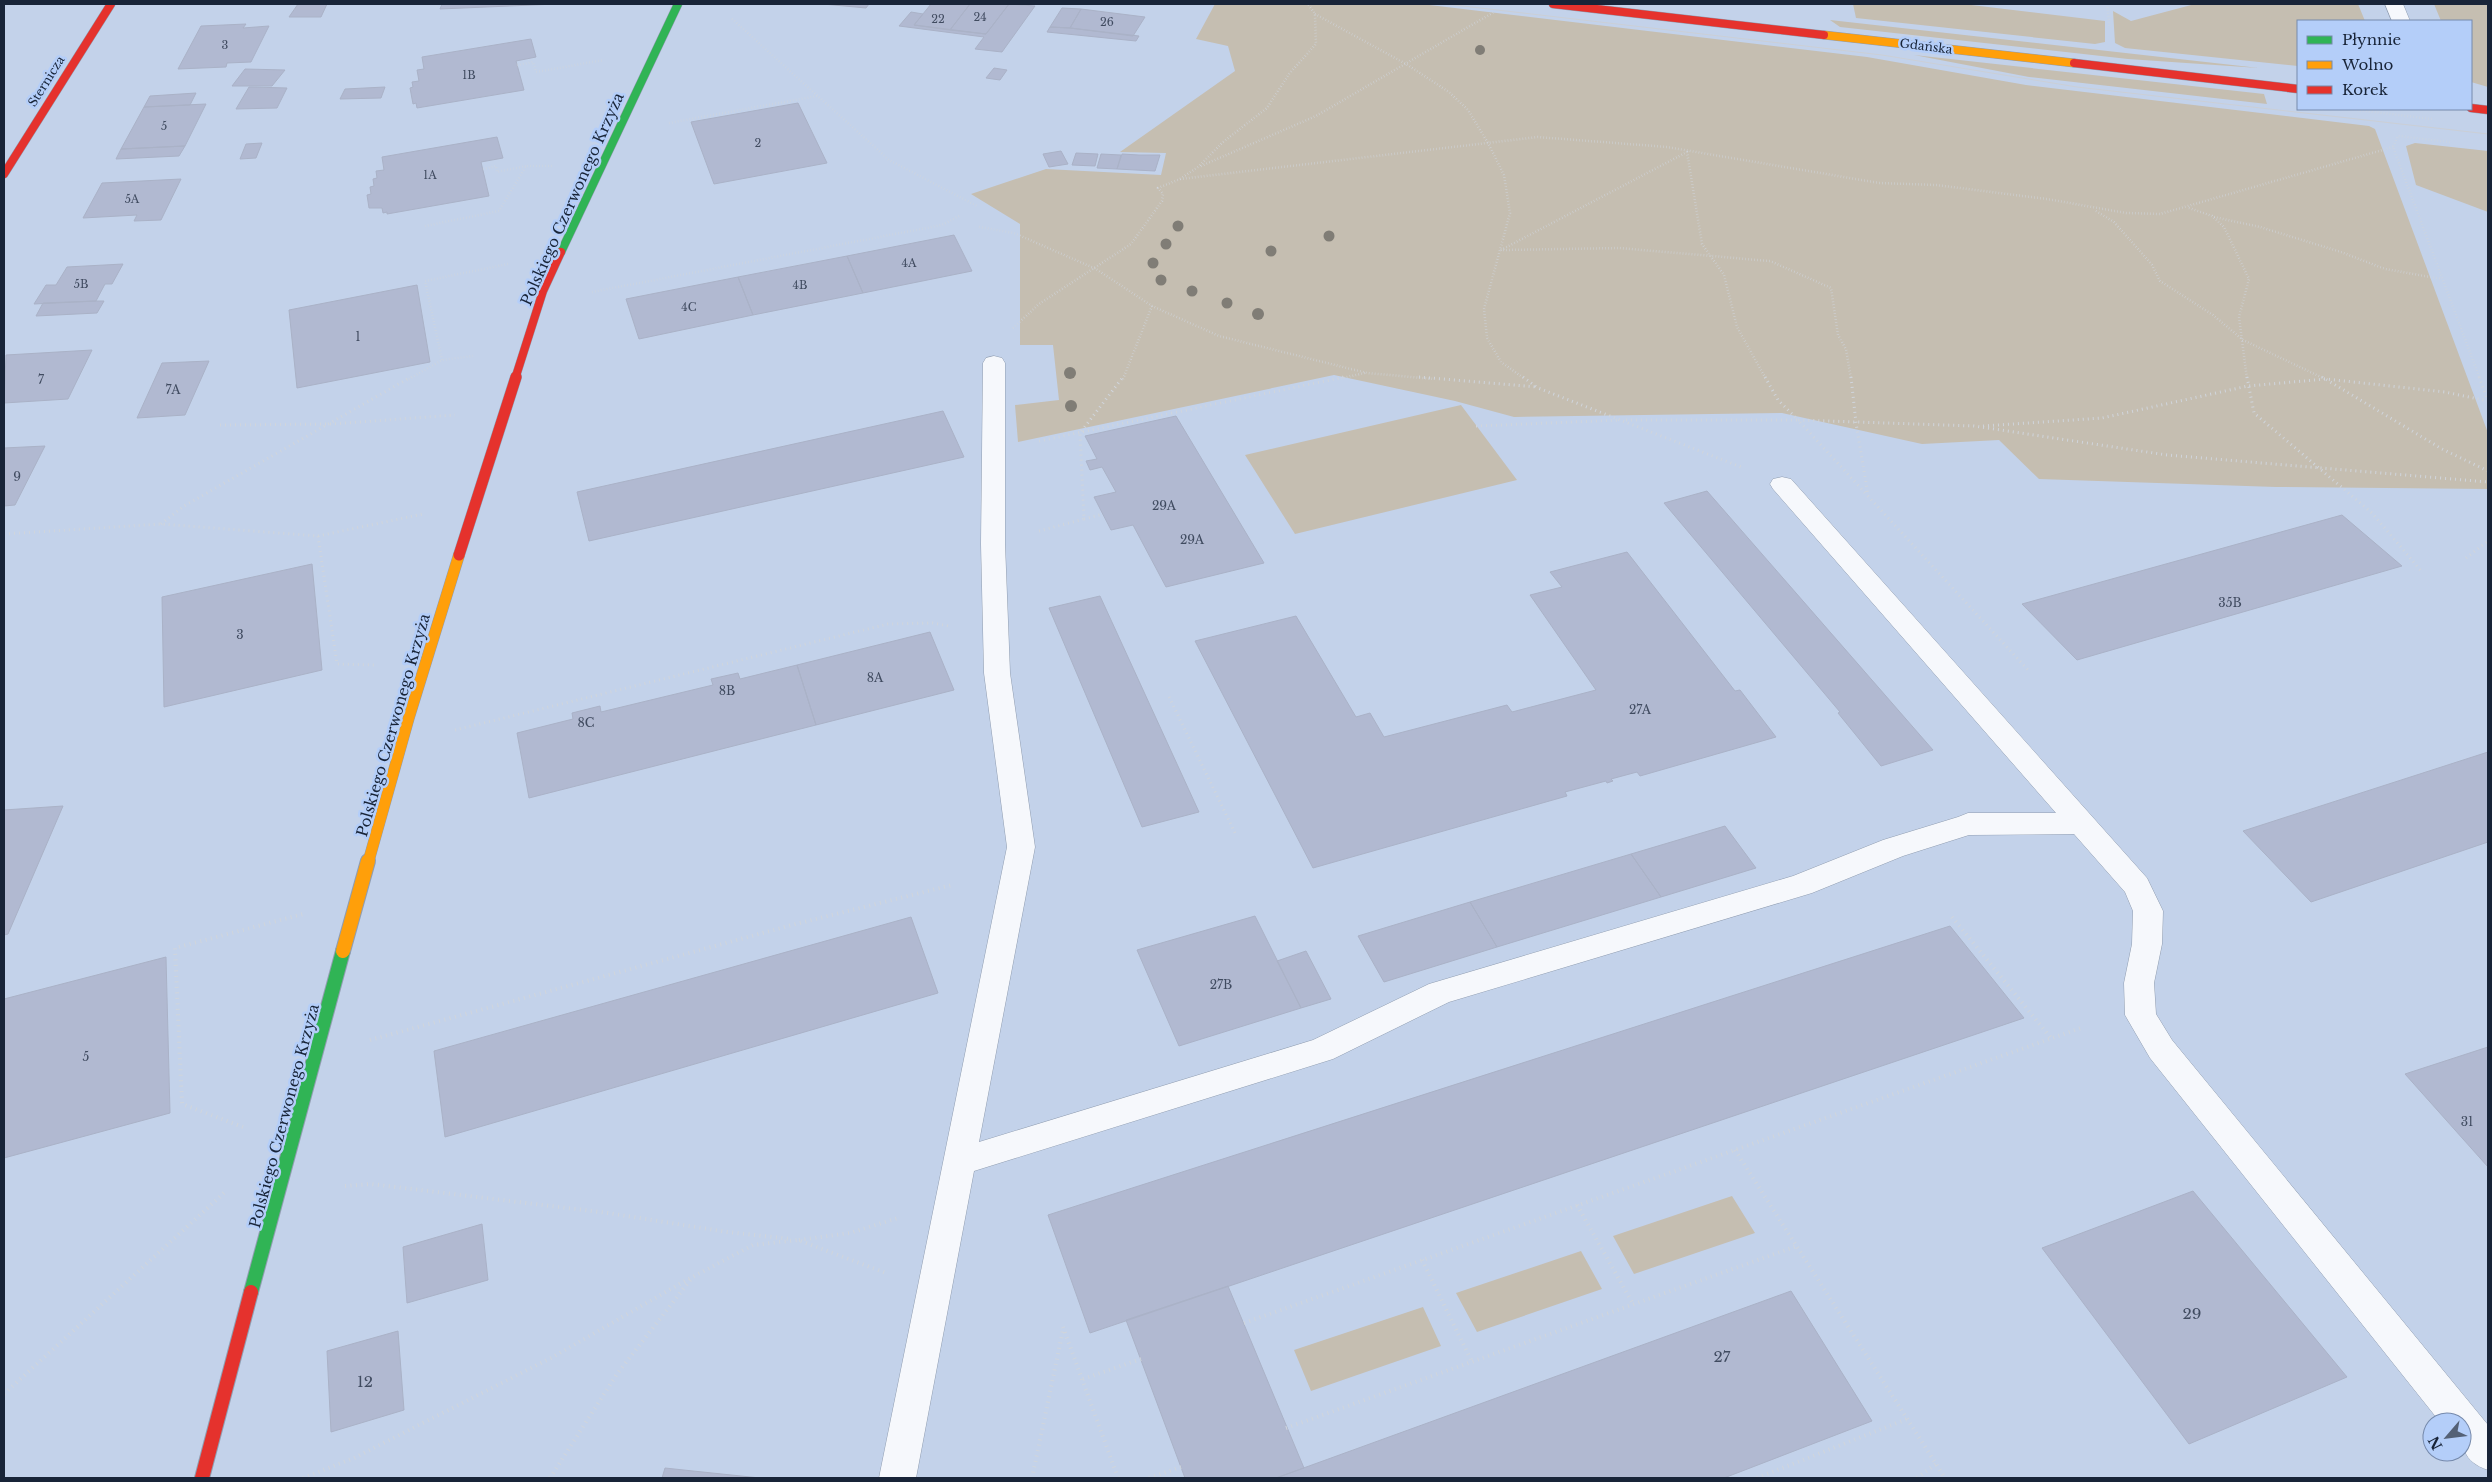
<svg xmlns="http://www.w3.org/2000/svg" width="2492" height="1482" font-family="'Libre Baskerville',serif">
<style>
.green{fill:#c5beb1}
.building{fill:#b1b9d1;stroke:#aab2c7}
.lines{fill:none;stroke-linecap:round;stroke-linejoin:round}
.lane-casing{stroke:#909db0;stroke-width:1}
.street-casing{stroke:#909db0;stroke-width:1}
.fast-far1-casing{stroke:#909db0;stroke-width:9}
.fast-casing{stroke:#909db0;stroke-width:16}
.slow-far2-casing{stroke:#909db0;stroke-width:9}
.slow-far1-casing{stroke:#909db0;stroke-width:12}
.slow-casing{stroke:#909db0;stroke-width:16}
.jam-far2-casing{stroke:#909db0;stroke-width:9}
.jam-far1-casing{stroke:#909db0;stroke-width:12}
.jam-casing{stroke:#909db0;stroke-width:16}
.path-far2{stroke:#d0d5dc;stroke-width:2.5;stroke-dasharray:0.5 2.5;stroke-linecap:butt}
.path-far1{stroke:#d0d5dc;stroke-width:3;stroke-dasharray:1 4;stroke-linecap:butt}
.path{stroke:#d0d5dc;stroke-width:4;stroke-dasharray:1 4.5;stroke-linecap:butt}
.lane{fill:#f6f8fc;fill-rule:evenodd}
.street{fill:#f6f8fc;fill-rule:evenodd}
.fast-far1{stroke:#30b455;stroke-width:8}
.fast{stroke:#30b455;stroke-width:14}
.slow-far2{stroke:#ff9f0a;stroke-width:8}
.slow-far1{stroke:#ff9f0a;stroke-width:11}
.slow{stroke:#ff9f0a;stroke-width:14}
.jam-far2{stroke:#e5322d;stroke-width:8}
.jam-far1{stroke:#e5322d;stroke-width:11}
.jam{stroke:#e5322d;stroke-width:14}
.tram{stroke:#cbcfd6;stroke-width:1}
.tree{fill:#807d76}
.labels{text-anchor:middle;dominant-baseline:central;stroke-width:5;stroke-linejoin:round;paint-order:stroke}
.far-number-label{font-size:11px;fill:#404b60}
.far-street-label{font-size:12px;fill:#182438;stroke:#b4cef9}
.number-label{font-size:12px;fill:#404b60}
.street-label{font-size:15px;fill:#182438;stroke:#b4cef9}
.near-number-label{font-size:15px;fill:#404b60}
</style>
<rect width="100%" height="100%" fill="#c3d2ea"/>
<!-- green -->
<path class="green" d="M 1215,4 L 1421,4 L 1867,57 L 2026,85 L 2369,126 L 2375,129 L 2488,433 L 2488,489 L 2276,487 L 2039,479 L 1999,440 L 1922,444 L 1782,413 L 1514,417 L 1455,401 L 1334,375 L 1018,442 L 1015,405 L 1059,400 L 1053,345 L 1020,345 L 1020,224 L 971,194 L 1046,169 L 1161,175 L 1166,153 L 1120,152 L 1235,71 L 1228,46 L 1196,39 Z
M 1853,4 L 1963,4 L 2105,21 L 2105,42 L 2095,44 L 1856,18 Z
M 2195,4 L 2358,4 L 2365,21 L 2298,21 L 2298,66 L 2125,48 L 2115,43 L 2113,11 L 2131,21 Z
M 2434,4 L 2488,4 L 2488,87 L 2471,82 L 2471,21 L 2441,21 Z
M 1830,20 L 2259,68 L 2128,59 L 1840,27 Z
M 1914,55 L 2264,94 L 2267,104 L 2029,77 Z
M 2415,143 L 2488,151 L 2488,212 L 2416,185 L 2406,146 Z
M 1461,405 L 1517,480 L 1295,534 L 1245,455 Z
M 1732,1196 L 1755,1233 L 1634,1274 L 1613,1236 Z
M 1581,1251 L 1602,1289 L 1477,1332 L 1456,1293 Z
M 1423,1307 L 1441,1346 L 1311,1391 L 1294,1350 Z"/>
<!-- building -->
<path class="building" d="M 298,4 L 327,4 L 321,17 L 289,17 Z
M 442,4 L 556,4 L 440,9 Z
M 823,4 L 869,4 L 866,8 Z
M 931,4 L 970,4 L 950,30 L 914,25 Z
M 970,4 L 1009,4 L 986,34 L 950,30 Z
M 1009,4 L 1035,6 L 1002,52 L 975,49 L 984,37 L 899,26 L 911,12 L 923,14 L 914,25 L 986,34 Z
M 1062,8 L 1081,9 L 1070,28 L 1050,27 Z
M 1081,9 L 1145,17 L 1133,36 L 1070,28 Z
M 246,24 L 243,28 L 269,26 L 251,62 L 227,63 L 226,67 L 178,69 L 201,26 Z
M 1050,27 L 1070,28 L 1139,36 L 1136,41 L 1047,32 Z
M 531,39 L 536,57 L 516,61 L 524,90 L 417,108 L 416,103 L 413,104 L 410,88 L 413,87 L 412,82 L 419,81 L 417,70 L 424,69 L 422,57 Z
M 994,68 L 1007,70 L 1000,80 L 986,78 Z
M 245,69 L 285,70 L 272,86 L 232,86 Z
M 249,87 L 252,87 L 287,88 L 277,108 L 236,109 Z
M 385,87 L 381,98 L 340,99 L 345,89 Z
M 196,93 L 190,105 L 144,107 L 150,96 Z
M 798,103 L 827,163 L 714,184 L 691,122 Z
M 206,104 L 185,146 L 121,149 L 144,107 Z
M 497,137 L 503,158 L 481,162 L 489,196 L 387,214 L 387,212 L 383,213 L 382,208 L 369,208 L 367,195 L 371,194 L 370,187 L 374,186 L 373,179 L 377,178 L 376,171 L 384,170 L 382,157 Z
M 262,143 L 256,158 L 240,159 L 246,144 Z
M 185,146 L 179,156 L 116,159 L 121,149 Z
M 1061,151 L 1068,164 L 1049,167 L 1043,154 Z
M 1076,153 L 1098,154 L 1095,166 L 1072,165 Z
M 1101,154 L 1121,155 L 1117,169 L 1097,168 Z
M 1122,154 L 1139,155 L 1160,155 L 1155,171 L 1117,169 Z
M 181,179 L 161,220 L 134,221 L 137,215 L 83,218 L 102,183 Z
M 954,235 L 972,271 L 863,293 L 847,256 Z
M 847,256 L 863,293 L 753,315 L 738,277 Z
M 123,264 L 112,284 L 105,284 L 96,301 L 34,304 L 46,285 L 56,285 L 67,267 Z
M 738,277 L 753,315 L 639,339 L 626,299 Z
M 417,285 L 430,362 L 297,388 L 289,310 Z
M 96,301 L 104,301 L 97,313 L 36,316 L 43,303 Z
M 92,350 L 68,399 L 4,403 L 6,355 Z
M 209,361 L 185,415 L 137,418 L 162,363 Z
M 943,411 L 964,457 L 589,541 L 577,492 Z
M 1176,416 L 1264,563 L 1166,587 L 1133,525 L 1111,530 L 1094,497 L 1116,492 L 1102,467 L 1090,470 L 1086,461 L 1097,459 L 1085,436 Z
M 45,446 L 15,505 L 4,506 L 4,448 Z
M 1707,491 L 1933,750 L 1881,766 L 1838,713 L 1840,712 L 1664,503 Z
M 2342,515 L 2402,566 L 2077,660 L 2022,604 Z
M 1627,552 L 1735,691 L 1740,690 L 1776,737 L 1640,776 L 1637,772 L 1611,779 L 1613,781 L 1607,783 L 1606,781 L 1565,792 L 1567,796 L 1313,868 L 1195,641 L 1296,616 L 1356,717 L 1370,713 L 1384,737 L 1507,705 L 1512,712 L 1596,690 L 1530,595 L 1562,587 L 1550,572 Z
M 312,564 L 322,670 L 164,707 L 162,597 Z
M 1100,596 L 1199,812 L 1142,827 L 1049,608 Z
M 930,632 L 954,690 L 816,725 L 797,665 Z
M 797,665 L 816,725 L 529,798 L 517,733 L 573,719 L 572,713 L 600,706 L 601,712 L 713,685 L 711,679 L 738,673 L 740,679 Z
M 2488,752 L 2488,842 L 2311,902 L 2243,831 Z
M 63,806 L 8,934 L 4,935 L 4,810 Z
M 1725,826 L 1756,868 L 1661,897 L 1631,854 Z
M 1631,854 L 1661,897 L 1497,947 L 1470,902 Z
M 1470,902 L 1497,947 L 1384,982 L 1358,936 Z
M 1255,916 L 1301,1008 L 1179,1046 L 1137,950 Z
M 911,917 L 938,993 L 445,1137 L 434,1051 Z
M 1950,926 L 2024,1018 L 1090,1333 L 1048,1215 Z
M 1306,951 L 1331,999 L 1301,1008 L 1277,961 Z
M 166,957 L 170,1113 L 4,1158 L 4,999 Z
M 2488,1047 L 2488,1167 L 2405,1074 Z
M 2193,1191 L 2347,1377 L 2189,1444 L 2042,1248 Z
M 482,1224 L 488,1280 L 407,1303 L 403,1247 Z
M 1228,1286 L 1304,1468 L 1276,1478 L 1185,1478 L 1126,1320 Z
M 1791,1291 L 1872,1421 L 1724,1478 L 1276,1478 Z
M 398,1331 L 404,1410 L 331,1432 L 327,1351 Z
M 665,1468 L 693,1471 L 760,1478 L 662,1478 Z"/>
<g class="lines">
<defs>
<path id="lane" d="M 994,356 L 1002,358 L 1005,363 L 1005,544 L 1010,673 L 1035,847 L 979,1142 L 1313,1040 L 1429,984 L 1793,876 L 1883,840 L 1958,817 L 1968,813 L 2056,813 L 1773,489 L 1770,484 L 1773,479 L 1782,477 L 1791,479 L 2147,878 L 2163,911 L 2162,944 L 2154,983 L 2156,1014 L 2172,1040 L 2488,1425 L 2488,1470 C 2462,1461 2462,1447 2462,1422 L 2440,1422 L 2150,1058 L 2125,1015 L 2124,983 L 2132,944 L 2133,911 L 2125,892 L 2074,834 L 1969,835 L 1903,856 L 1812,893 L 1449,1002 L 1333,1059 L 974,1171 L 916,1478 L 879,1478 L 1007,847 L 984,673 L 981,544 L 983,363 L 986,358 Z"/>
<path id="street" d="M 2385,4 L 2403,4 L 2410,21 L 2392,21 Z"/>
<path id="fast-far1" d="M 561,252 L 678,4"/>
<path id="fast" d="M 251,1292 L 343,951"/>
<path id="slow-far2" d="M 1824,35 L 2074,63"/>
<path id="slow-far1" d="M 368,863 L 409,717 L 459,555"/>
<path id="slow" d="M 343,951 L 368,861"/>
<path id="jam-far2" d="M 1553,4 L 1824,35
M 2074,63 L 2298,89
M 2471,108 L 2488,110
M 4,174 L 111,4
M 515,379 L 543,291 L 561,252"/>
<path id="jam-far1" d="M 459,555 L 516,377"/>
<path id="jam" d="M 202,1478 L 251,1292"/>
</defs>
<!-- lane casing -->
<use href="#lane" class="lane-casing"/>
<!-- street casing -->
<use href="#street" class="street-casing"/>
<!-- fast-far1 casing -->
<use href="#fast-far1" class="fast-far1-casing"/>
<!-- fast casing -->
<use href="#fast" class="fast-casing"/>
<!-- slow-far2 casing -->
<use href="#slow-far2" class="slow-far2-casing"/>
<!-- slow-far1 casing -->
<use href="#slow-far1" class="slow-far1-casing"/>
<!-- slow casing -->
<use href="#slow" class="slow-casing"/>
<!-- jam-far2 casing -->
<use href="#jam-far2" class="jam-far2-casing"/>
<!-- jam-far1 casing -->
<use href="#jam-far1" class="jam-far1-casing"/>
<!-- jam casing -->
<use href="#jam" class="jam-casing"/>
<!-- path-far2 -->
<path class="path-far2" d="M 2107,4 L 2110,28
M 436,7 L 437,4
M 1315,14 L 1406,64 L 1449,92 L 1468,110 L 1488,143 L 1504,175 L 1510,213 L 1484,309 L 1487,338 L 1501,362 L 1525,379
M 732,19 L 889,160 L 977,206
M 517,65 L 533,62 L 536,72 L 604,60
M 2348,109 L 2433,119
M 669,123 L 817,96
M 2450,142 L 2398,136 L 2393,147 L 2480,379
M 1201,166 L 1316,116 L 1494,12
M 483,169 L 496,166 L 497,172 L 526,166
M 1180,179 L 1538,137 L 1667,147 L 1879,183 L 1936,185 L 2047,199 L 2126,213 L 2160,214 L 2393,147
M 2189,208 L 2212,216 L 2224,227 L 2249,279 L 2239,317 L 2247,379
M 2096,211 L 2114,222 L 2152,265 L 2160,281 L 2213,315 L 2243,340 L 2325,379
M 2214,217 L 2260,227 L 2341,252 L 2385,269 L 2442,279
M 425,226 L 499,211 L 526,166 L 553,166
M 979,227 L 1014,233 L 1096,269 L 1152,306 L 1219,336 L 1367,373 L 1434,379
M 1501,250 L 1687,152 L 1702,244 L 1724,275 L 1737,327 L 1766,379
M 1503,250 L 1619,248 L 1770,261 L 1831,288 L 1838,335 L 1846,349 L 1851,379
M 592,292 L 942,225 L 961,215
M 1013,328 L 1039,304 L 1131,244 L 1162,201 L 1163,194 L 1158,188 L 1180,179 L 1198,167 L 1223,142 L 1267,108 L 1289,74 L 1316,44 L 1315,14 L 1308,4
M 442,360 L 425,281 L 508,264
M 409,379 L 442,360 L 473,356
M 1123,379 L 1152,306
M 1338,379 L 1365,373"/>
<!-- path-far1 -->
<path class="path-far1" d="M 1419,377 L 1537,387
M 1523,377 L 1538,388 L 1741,467
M 1765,377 L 1778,400 L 1798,420 L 1974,426 L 2167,455 L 2488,482
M 1851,377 L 1856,423 L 1868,495
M 2247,377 L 2254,413 L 2372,513 L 2422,572
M 2322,377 L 2442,449 L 2488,471
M 2479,377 L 2488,401
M 1626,420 L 1798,420 L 2028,670
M 220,425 L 332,424 L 455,415
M 1476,426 L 1620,420
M 1983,426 L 2102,418 L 2248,386 L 2326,379 L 2445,392 L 2488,401
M 1039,441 L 1344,377
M 1084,519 L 1103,514
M 161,524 L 184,506 L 411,377
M 1039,531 L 1084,519 L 1080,433 L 1123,377
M 4,534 L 161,524 L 318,536 L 337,664 L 375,665
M 318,536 L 423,514
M 2466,558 L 2488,541
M 1169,697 L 1236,835
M 455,730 L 888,624 L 933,623 L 949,626"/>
<!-- path -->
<path class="path" d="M 1952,917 L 2051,1038
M 370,1040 L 792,925 L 952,885
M 243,1127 L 182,1104 L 175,948 L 303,914
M 1735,1150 L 1945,1478
M 345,1186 L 371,1184 L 608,1213 L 727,1232 L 791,1239
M 1577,1205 L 1633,1304
M 799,1240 L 850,1233 L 898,1218
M 1422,1260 L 1472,1362
M 1244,1323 L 2081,1028
M 1063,1327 L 1118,1478
M 1083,1379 L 1141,1359
M 4,1394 L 225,1192
M 1286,1428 L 1797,1246
M 303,1478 L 354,1458 L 551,1358 L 683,1282 L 753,1245 L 798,1240 L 886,1273
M 550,1478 L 617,1374 L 691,1279
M 1032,1478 L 1063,1330
M 1149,1478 L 1181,1467
M 1757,1478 L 1907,1419
M 1917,1478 L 1936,1464"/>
<!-- lane -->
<use href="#lane" class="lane"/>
<!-- street -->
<use href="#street" class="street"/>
<!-- fast-far1 -->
<use href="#fast-far1" class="fast-far1"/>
<!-- fast -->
<use href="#fast" class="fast"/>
<!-- slow-far2 -->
<use href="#slow-far2" class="slow-far2"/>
<!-- slow-far1 -->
<use href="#slow-far1" class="slow-far1"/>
<!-- slow -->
<use href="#slow" class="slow"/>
<!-- jam-far2 -->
<use href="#jam-far2" class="jam-far2"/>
<!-- jam-far1 -->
<use href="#jam-far1" class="jam-far1"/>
<!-- jam -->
<use href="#jam" class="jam"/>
<!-- tram -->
<path class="tram" d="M 1446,4 L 1882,55 L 2077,87 L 2488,134"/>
</g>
<!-- trees -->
<g class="tree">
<circle cx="1480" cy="50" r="5"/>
<circle cx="1178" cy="226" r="5.5"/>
<circle cx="1329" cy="236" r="5.5"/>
<circle cx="1166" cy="244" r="5.5"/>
<circle cx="1271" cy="251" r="5.5"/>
<circle cx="1153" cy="263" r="5.5"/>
<circle cx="1161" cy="280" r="5.5"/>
<circle cx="1192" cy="291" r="5.5"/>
<circle cx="1227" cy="303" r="5.5"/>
<circle cx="1258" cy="314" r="6"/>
<circle cx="1070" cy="373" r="6"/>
<circle cx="1071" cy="406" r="6"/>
</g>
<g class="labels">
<!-- far-number labels -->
<g class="far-number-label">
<text x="980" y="17">24</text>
<text x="938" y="19">22</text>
<text x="1107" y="22">26</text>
<text x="225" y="45">3</text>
<text x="469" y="75">1B</text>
<text x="164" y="126">5</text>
<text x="758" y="143">2</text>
<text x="430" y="175">1A</text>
<text x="132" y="199">5A</text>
<text x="909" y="263">4A</text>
<text x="81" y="284">5B</text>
<text x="800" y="285">4B</text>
<text x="689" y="307">4C</text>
</g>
<!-- far-street labels -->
<g class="far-street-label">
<text transform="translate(1926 46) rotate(7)">Gdańska</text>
<text transform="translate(46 81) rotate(-58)">Sternicza</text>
</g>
<!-- number labels -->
<g class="number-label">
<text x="358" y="336">1</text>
<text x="41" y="379">7</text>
<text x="173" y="389">7A</text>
<text x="17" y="476">9</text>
<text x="1164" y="505">29A</text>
<text x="1192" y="539">29A</text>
<text x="2230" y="602">35B</text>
<text x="240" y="634">3</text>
<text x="875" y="677">8A</text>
<text x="727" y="690">8B</text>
<text x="1640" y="709">27A</text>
<text x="586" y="722">8C</text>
<text x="1221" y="984">27B</text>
<text x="86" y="1056">5</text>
<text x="2467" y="1121">31</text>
</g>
<!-- street labels -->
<g class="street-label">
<text transform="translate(572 199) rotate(-66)">Polskiego Czerwonego Krzyża</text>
<text transform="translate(393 725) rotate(-74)">Polskiego Czerwonego Krzyża</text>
<text transform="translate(284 1116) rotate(-75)">Polskiego Czerwonego Krzyża</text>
</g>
<!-- near-number labels -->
<g class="near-number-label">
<text x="2192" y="1313">29</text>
<text x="1722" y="1356">27</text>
<text x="365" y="1381">12</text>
</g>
</g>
<!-- border -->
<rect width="2492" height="1482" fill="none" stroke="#182438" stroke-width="10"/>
<!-- legend -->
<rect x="2297" y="20" width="175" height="90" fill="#b4cef9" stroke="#768aac"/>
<rect x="2307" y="36" width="25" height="8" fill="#30b455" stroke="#768aac"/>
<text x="2342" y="45" font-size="15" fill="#182438">Płynnie</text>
<rect x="2307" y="61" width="25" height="8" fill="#ff9f0a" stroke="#768aac"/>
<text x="2342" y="70" font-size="15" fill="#182438">Wolno</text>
<rect x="2307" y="86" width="25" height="8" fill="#e5322d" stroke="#768aac"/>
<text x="2342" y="95" font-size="15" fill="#182438">Korek</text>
<!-- north arrow -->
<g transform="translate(2447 1437) rotate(242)"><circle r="24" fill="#b4cef9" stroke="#768aac"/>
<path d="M0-4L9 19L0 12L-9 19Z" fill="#546176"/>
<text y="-8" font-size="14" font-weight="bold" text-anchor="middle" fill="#182438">N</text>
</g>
</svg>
